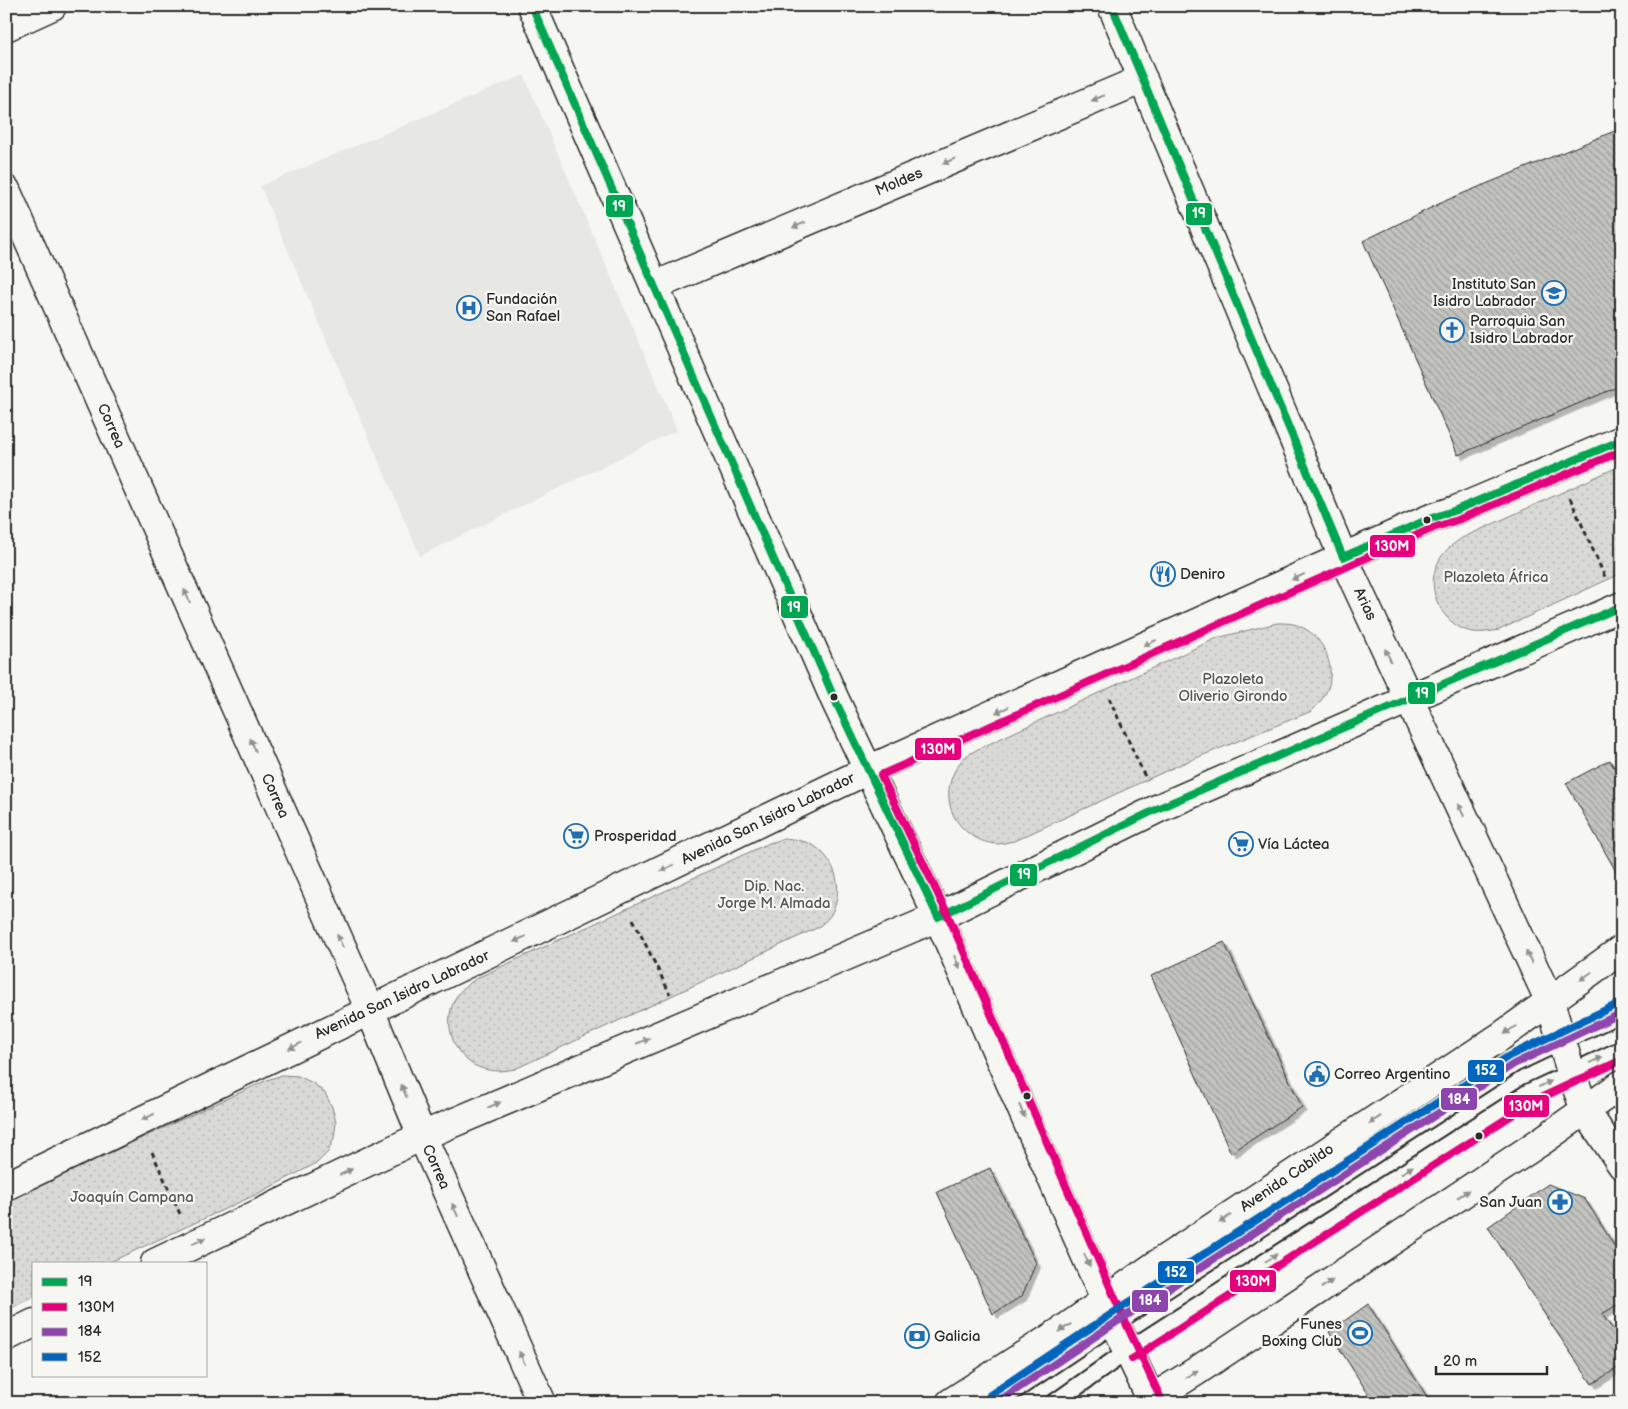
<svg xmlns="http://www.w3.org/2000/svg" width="1628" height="1409" font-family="'Balsamiq Sans',sans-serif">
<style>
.built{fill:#e7e7e3}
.green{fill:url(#green-dots);stroke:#828280}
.building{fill:url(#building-back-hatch);stroke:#2b2b2b;filter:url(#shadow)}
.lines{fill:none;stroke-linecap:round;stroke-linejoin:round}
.service-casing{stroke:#2b2b2b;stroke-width:20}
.minor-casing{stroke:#2b2b2b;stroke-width:31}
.tertiary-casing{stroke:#2b2b2b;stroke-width:31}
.secondary-casing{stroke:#2b2b2b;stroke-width:31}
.path{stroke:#2b2b2b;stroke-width:3;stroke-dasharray:5 4;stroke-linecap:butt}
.service{stroke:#f6f6f2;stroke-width:16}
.minor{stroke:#f6f6f2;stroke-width:28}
.tertiary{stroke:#f6f6f2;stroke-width:28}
.secondary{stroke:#f6f6f2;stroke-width:28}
.bus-1-casing{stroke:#f6f6f2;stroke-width:11}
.bus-2-casing{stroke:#f6f6f2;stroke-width:11}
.bus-3-casing{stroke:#f6f6f2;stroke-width:11}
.bus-4-casing{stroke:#f6f6f2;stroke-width:11}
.bus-1{stroke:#00a651;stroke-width:8}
.bus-2{stroke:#e5007d;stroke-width:8}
.bus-3{stroke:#8e44ad;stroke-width:8}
.bus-4{stroke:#0065bd;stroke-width:8}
.oneway{fill:#90908e}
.bus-dot{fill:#2b2b2b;stroke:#f6f6f2;stroke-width:2}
.labels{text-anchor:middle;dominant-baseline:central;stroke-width:4.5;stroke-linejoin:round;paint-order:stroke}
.street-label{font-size:15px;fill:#2b2b2b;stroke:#f6f6f2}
.poi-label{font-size:15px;fill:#2b2b2b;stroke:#f6f6f2;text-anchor:start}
.park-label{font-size:15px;fill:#565656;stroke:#f6f6f2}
.line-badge{stroke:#f6f6f2;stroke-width:2}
.badge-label{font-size:14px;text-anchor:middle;font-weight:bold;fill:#fff}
</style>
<defs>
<pattern id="green-dots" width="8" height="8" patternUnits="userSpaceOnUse" patternTransform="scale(1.25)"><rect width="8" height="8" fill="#d9d9d5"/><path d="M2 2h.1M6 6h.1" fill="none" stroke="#babab7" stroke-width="1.8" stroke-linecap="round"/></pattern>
<pattern id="building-back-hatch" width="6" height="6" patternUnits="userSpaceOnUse" patternTransform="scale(1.25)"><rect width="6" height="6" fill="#c3c3c0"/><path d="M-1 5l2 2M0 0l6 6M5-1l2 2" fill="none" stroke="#9f9f9c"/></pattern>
<filter id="shadow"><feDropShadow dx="4.5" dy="4.5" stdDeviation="0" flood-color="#0004"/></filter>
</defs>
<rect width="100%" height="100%" fill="#f6f6f2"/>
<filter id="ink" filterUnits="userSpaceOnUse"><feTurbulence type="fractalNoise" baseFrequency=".02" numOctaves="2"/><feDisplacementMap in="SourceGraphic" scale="10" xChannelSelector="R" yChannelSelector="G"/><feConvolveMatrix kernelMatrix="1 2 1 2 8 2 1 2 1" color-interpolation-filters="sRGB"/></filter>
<g filter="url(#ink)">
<!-- built -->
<path class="built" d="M 524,75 L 677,430 L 420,556 L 260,186 Z"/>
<!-- green -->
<path class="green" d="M 1622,465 L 1622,573 L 1499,630 C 1488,632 1476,634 1465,630 C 1438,619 1424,584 1440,559 C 1446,549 1453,544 1462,538 Z
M 1277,623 C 1282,623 1288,623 1293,624 C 1319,630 1335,659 1329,685 C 1326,696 1319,703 1312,711 L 1179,765 L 1014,841 C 1009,842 1004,843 999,844 C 992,844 983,842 976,838 C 946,822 940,786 962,760 C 966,755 973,752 978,749 L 1217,638 Z
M 784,839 C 795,840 805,840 814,846 C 837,860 845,893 830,916 C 827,920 823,923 819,927 L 515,1069 C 504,1071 495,1072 484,1069 C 455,1062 442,1026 454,1001 C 459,990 469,983 479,977 L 769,843 Z
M 282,1075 L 298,1076 L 313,1083 L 325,1093 L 332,1107 L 336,1122 L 334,1138 L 328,1152 L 317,1163 L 255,1195 L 108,1263 L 34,1263 L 34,1297 L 13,1307 L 6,1308 L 6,1201 L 267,1080 Z"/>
<!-- building -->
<path class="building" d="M 1622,128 L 1622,385 L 1458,455 L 1363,241 L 1447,200 Z
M 1610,760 L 1622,783 L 1622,882 L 1566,783 Z
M 1224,942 L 1302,1107 L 1231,1153 L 1151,976 Z
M 990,1168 L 1036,1263 L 1022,1296 L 993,1314 L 937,1192 Z
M 1548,1184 L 1585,1199 L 1622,1258 L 1622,1302 L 1602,1314 L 1622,1342 L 1622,1365 L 1592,1384 L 1553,1327 L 1488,1227 Z
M 1368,1304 L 1431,1403 L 1374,1403 L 1329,1332 Z"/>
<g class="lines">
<defs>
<path id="service" d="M 996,1403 L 1115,1323 L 1514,1064 L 1622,1013
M 1054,1403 L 1127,1351 L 1529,1092 L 1622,1049"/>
<path id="minor" d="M 532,6 L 835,700 L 938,917 L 1115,1323 L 1151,1399
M 1112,6 L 1343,557 L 1550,1002 L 1571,1072 L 1585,1110 L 1622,1165
M 6,27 L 52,6
M 6,190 L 370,1010 L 422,1136 L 542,1403
M 654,286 L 1143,79"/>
<path id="tertiary" d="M 6,1186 L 868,770 L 1429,519 L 1456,510 L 1622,440
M 155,1263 L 422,1136 L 938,917 L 1159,808 L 1622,606
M 6,1337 L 34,1323"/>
<path id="secondary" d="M 950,1403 L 1063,1330 L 1156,1265 L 1500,1037 L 1622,949
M 1145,1403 L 1195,1372 L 1543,1140 L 1622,1084"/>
</defs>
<!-- service casing -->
<use href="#service" class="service-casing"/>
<!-- minor casing -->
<use href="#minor" class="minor-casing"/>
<!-- tertiary casing -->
<use href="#tertiary" class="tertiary-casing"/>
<!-- secondary casing -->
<use href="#secondary" class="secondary-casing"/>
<!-- path -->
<path class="path" d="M 1570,498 L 1605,577
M 1109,698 L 1146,779
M 633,919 L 670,994
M 152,1152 L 180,1214"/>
<!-- service -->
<use href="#service" class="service"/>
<!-- minor -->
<use href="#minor" class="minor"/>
<!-- tertiary -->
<use href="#tertiary" class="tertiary"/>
<!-- secondary -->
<use href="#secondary" class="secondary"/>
<defs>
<path id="bus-1" d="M 532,6 L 835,700 L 938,917 L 1159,808 L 1622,606
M 1112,6 L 1343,557 L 1429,519 L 1456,510 L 1622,440"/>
<path id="bus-2" d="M 1132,1359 L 1534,1101 L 1622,1060
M 1161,1399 L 1124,1319 L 947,913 L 881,775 L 1433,528 L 1460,519 L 1622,451"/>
<path id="bus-3" d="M 996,1403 L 1115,1323 L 1514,1064 L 1622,1013"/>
<path id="bus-4" d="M 990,1395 L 1110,1315 L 1509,1056 L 1618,1004"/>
</defs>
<!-- bus-1 casing -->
<use href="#bus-1" class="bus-1-casing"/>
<!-- bus-2 casing -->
<use href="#bus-2" class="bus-2-casing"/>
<!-- bus-3 casing -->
<use href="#bus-3" class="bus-3-casing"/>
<!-- bus-4 casing -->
<use href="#bus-4" class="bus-4-casing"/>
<!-- bus-1 -->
<use href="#bus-1" class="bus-1"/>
<!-- bus-2 -->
<use href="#bus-2" class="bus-2"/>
<!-- bus-3 -->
<use href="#bus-3" class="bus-3"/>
<!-- bus-4 -->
<use href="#bus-4" class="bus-4"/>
</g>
<!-- one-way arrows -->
<defs><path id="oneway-solid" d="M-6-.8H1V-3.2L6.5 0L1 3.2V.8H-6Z" transform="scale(1.25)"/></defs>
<g class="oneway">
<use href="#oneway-solid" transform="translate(1098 98) rotate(157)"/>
<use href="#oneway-solid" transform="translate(949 161) rotate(157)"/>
<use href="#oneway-solid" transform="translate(799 225) rotate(157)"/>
<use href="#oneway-solid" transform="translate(1298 577) rotate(156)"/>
<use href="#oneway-solid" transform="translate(187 596) rotate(-114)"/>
<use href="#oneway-solid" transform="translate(1150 643) rotate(156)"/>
<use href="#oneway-solid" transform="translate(1388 655) rotate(-115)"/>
<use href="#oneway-solid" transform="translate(1002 710) rotate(156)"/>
<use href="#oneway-solid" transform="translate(253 745) rotate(-114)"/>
<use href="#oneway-solid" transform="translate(1461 810) rotate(-115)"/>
<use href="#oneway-solid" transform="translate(667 868) rotate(154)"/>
<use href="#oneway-solid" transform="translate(520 939) rotate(155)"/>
<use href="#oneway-solid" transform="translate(340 941) rotate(-114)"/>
<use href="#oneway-solid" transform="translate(1529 957) rotate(-115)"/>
<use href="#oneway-solid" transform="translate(957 962) rotate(66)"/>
<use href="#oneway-solid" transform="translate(1586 976) rotate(145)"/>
<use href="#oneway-solid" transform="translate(1510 1030) rotate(145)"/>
<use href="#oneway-solid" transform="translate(643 1041) rotate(-23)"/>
<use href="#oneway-solid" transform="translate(295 1046) rotate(154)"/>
<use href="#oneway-solid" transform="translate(1596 1060) rotate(-24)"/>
<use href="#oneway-solid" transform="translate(1545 1084) rotate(-25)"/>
<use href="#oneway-solid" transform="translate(404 1091) rotate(-112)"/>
<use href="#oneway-solid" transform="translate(494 1105) rotate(-23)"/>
<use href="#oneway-solid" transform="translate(1022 1111) rotate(67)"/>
<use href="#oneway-solid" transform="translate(148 1117) rotate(154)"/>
<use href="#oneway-solid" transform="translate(1375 1120) rotate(146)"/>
<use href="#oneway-solid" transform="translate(1407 1170) rotate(-33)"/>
<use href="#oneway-solid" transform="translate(346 1172) rotate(-25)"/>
<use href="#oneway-solid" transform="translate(1463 1194) rotate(-34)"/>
<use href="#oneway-solid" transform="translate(455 1210) rotate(-114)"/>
<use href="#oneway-solid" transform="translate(1225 1219) rotate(146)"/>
<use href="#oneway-solid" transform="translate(199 1241) rotate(-25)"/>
<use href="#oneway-solid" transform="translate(1271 1258) rotate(-33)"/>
<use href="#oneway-solid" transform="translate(1087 1260) rotate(66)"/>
<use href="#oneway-solid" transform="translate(1327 1284) rotate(-34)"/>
<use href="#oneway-solid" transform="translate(1065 1328) rotate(146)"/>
<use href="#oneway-solid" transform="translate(522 1358) rotate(-114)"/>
<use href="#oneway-solid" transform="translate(1192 1374) rotate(-32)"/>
</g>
</g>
<!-- icons -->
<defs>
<symbol id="school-ring" viewBox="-11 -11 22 22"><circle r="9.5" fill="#f6f6f2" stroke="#1f6fb2" stroke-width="1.5"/><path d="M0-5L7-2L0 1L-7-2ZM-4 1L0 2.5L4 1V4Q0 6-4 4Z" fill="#1f6fb2"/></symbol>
<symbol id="hospital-ring" viewBox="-11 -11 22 22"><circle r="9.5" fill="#f6f6f2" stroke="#1f6fb2" stroke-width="1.5"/><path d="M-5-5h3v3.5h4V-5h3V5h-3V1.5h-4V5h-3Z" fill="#1f6fb2"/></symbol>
<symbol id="church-ring" viewBox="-11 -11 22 22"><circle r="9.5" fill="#f6f6f2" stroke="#1f6fb2" stroke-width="1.5"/><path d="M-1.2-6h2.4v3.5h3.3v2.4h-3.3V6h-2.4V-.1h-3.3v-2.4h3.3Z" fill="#1f6fb2"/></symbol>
<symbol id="restaurant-ring" viewBox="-11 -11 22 22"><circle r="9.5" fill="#f6f6f2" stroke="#1f6fb2" stroke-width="1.5"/><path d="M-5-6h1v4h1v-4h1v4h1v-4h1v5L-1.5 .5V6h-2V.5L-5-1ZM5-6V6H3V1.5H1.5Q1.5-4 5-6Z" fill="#1f6fb2"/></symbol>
<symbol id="supermarket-ring" viewBox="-11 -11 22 22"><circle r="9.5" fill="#f6f6f2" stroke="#1f6fb2" stroke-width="1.5"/><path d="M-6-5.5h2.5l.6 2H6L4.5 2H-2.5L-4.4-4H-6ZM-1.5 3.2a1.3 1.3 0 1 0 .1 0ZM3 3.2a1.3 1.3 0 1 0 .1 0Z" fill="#1f6fb2"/></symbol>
<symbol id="civic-ring" viewBox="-11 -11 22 22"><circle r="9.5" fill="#f6f6f2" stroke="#1f6fb2" stroke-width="1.5"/><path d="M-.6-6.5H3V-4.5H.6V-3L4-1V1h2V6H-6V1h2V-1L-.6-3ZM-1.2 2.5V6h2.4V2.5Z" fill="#1f6fb2"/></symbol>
<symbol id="pharmacy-ring" viewBox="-11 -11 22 22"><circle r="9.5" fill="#f6f6f2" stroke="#1f6fb2" stroke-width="1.5"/><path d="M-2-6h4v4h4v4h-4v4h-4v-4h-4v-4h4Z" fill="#1f6fb2"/></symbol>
<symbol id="stadium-ring" viewBox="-11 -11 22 22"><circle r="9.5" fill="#f6f6f2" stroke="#1f6fb2" stroke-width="1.5"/><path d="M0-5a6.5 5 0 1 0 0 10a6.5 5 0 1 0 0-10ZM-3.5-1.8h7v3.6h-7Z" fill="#1f6fb2"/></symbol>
<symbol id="bank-ring" viewBox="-11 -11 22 22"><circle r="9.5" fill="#f6f6f2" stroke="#1f6fb2" stroke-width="1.5"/><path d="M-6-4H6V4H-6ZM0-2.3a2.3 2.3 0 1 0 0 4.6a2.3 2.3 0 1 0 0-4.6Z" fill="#1f6fb2"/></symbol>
</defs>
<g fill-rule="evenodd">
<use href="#school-ring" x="1540" y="279" width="28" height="28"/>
<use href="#hospital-ring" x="455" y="294" width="28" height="28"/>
<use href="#church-ring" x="1438" y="316" width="28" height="28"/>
<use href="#restaurant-ring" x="1149" y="560" width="28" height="28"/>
<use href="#supermarket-ring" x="562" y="822" width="28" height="28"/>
<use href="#supermarket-ring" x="1227" y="830" width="28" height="28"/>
<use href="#civic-ring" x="1303" y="1060" width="28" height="28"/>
<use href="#pharmacy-ring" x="1546" y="1188" width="28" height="28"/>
<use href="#stadium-ring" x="1346" y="1319" width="28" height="28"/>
<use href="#bank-ring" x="903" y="1322" width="28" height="28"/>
</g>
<!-- markers -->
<g class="bus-dot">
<circle cx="1427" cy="520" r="4.5"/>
<circle cx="834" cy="697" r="4.5"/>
<circle cx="1027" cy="1096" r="4.5"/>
<circle cx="1479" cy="1136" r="4.5"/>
</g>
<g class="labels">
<!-- street labels -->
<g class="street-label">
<text transform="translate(899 182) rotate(-23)">Moldes</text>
<text transform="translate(111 426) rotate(66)">Correa</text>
<text transform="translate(1365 604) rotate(65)">Arias</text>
<text transform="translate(275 796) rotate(66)">Correa</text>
<text transform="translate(768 819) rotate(-26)">Avenida San Isidro Labrador</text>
<text transform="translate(402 995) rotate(-25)">Avenida San Isidro Labrador</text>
<text transform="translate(436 1167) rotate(66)">Correa</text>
<text transform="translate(1287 1178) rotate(-34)">Avenida Cabildo</text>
</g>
<!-- poi labels -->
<g class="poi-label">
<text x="1536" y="284" text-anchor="end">Instituto San<tspan x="1536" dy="17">Isidro Labrador</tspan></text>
<text x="486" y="299">Fundación<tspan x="486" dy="17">San Rafael</tspan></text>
<text x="1470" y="321">Parroquia San<tspan x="1470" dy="17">Isidro Labrador</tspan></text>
<text x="1180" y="574">Deniro</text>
<text x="594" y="836">Prosperidad</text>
<text x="1258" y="844">Vía Láctea</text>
<text x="1334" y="1074">Correo Argentino</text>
<text x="1542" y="1202" text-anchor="end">San Juan</text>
<text x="1342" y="1324" text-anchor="end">Funes<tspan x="1342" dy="17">Boxing Club</tspan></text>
<text x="934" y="1336">Galicia</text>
</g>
<!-- park labels -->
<g class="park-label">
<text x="1496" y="577">Plazoleta África</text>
<text x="1233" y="679">Plazoleta<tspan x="1233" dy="17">Oliverio Girondo</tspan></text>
<text x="774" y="886">Dip. Nac.<tspan x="774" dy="17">Jorge M. Almada</tspan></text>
<text x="132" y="1197">Joaquín Campana</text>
</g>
</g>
<g class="line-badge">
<rect x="605" y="194" width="29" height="24" rx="5" fill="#00a651"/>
<rect x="1185" y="202" width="28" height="24" rx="5" fill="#00a651"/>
<rect x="1369" y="534" width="47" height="24" rx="5" fill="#e5007d"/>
<rect x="780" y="595" width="29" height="24" rx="5" fill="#00a651"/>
<rect x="1407" y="681" width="29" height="24" rx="5" fill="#00a651"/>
<rect x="914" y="737" width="48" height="24" rx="5" fill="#e5007d"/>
<rect x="1009" y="863" width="29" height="24" rx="5" fill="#00a651"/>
<rect x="1467" y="1059" width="38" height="24" rx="5" fill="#0065bd"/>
<rect x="1440" y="1087" width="38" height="24" rx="5" fill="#8e44ad"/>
<rect x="1503" y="1094" width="47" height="24" rx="5" fill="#e5007d"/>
<rect x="1157" y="1260" width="38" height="24" rx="5" fill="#0065bd"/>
<rect x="1229" y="1269" width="48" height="24" rx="5" fill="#e5007d"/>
<rect x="1131" y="1289" width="38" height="24" rx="5" fill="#8e44ad"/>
</g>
<g class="badge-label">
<text x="619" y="211">19</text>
<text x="1199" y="218">19</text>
<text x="1392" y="551">130M</text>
<text x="794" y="612">19</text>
<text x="1422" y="698">19</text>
<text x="938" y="754">130M</text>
<text x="1024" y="879">19</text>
<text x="1486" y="1075">152</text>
<text x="1459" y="1104">184</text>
<text x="1526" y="1111">130M</text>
<text x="1176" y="1277">152</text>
<text x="1253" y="1286">130M</text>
<text x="1150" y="1305">184</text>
</g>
<!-- margin -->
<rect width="1628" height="1409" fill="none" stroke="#f6f6f2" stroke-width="25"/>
<rect x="12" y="12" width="1603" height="1384" fill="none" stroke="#2b2b2b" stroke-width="2" filter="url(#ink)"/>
<!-- legend -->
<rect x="32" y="1262" width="175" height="115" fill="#f6f6f2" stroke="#a5a5a2"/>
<rect x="42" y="1278" width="25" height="8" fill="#00a651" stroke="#a5a5a2"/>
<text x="78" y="1286" font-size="15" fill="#2b2b2b">19</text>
<rect x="42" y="1303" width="25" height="8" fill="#e5007d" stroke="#a5a5a2"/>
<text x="78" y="1312" font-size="15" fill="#2b2b2b">130M</text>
<rect x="42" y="1328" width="25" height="8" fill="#8e44ad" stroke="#a5a5a2"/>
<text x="78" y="1336" font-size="15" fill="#2b2b2b">184</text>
<rect x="42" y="1353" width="25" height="8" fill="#0065bd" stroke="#a5a5a2"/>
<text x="78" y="1362" font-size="15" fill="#2b2b2b">152</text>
<!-- scale -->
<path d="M1436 1366v8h111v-8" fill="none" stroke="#2b2b2b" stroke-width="2.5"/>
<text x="1443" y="1366" font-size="15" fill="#2b2b2b" stroke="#f6f6f2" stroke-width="4" paint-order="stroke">20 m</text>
</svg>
